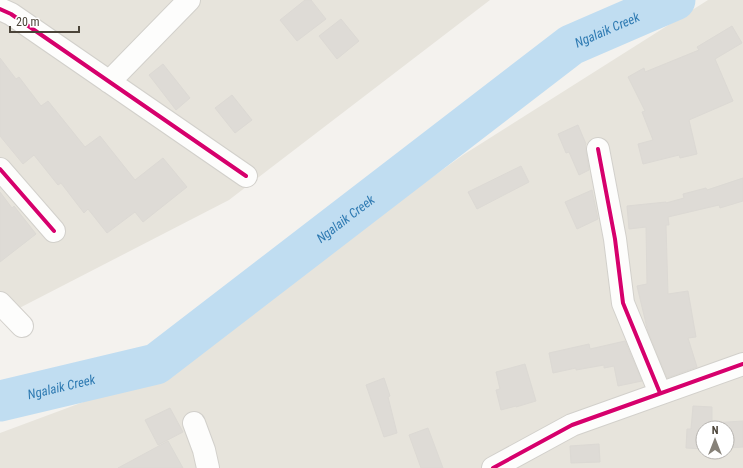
<svg xmlns="http://www.w3.org/2000/svg" width="743" height="468" font-family="'Roboto Condensed',sans-serif">
<style>
.residential{fill:#e7e4dc;fill-rule:evenodd}
.lines{fill:none;stroke-linecap:round;stroke-linejoin:round}
.river{stroke:#c0ddf1;stroke-width:41}
.building{fill:#dedbd6;stroke:#dcd9d4}
.minor-casing{stroke:#d2d0cb;stroke-width:24}
.minor{stroke:#fdfdfc;stroke-width:22}
.cycleway-casing{stroke:#fff;stroke-width:6}
.cycleway{stroke:#d6006c;stroke-width:4}
.labels{text-anchor:middle;dominant-baseline:central;stroke-width:3;stroke-linejoin:round;paint-order:stroke}
.water-label{font-size:13px;font-style:italic;fill:#2e7ab2;stroke:#fff}
</style>
<rect width="100%" height="100%" fill="#f4f2ee"/>
<!-- residential -->
<path class="residential" d="M 0,0 L 490,0 L 229,200 L 0,318 Z
M 708,0 L 743,0 L 743,468 L 0,468 L 0,433 L 156,375 L 463,155 ZM 703,428 L 727,428 L 727,452 L 703,452 Z"/>
<g class="lines">
<!-- river -->
<path class="river" id="s1" d="M 0,401 L 156,364 L 571,45 L 675,0"/>
</g>
<!-- building -->
<path class="building" d="M 305,0 L 311,0 L 326,19 L 297,41 L 280,20 Z
M 341,19 L 359,41 L 337,59 L 319,36 Z
M 732,26 L 742,43 L 715,59 L 733,101 L 689,120 L 697,154 L 680,158 L 679,155 L 643,164 L 638,144 L 653,140 L 642,112 L 645,111 L 628,77 L 644,68 L 645,72 L 699,50 L 697,47 Z
M 0,58 L 16,79 L 19,77 L 41,106 L 48,101 L 85,147 L 100,136 L 135,180 L 163,158 L 187,187 L 143,222 L 135,212 L 107,233 L 88,209 L 84,213 L 61,183 L 58,185 L 34,155 L 23,164 L 0,136 Z
M 163,64 L 190,98 L 176,110 L 149,75 Z
M 232,95 L 252,120 L 235,133 L 215,108 Z
M 578,125 L 586,144 L 585,145 L 586,147 L 586,151 L 589,170 L 579,175 L 569,152 L 566,153 L 558,134 Z
M 521,166 L 529,182 L 477,209 L 468,192 Z
M 743,178 L 743,201 L 720,208 L 719,205 L 668,217 L 669,225 L 666,225 L 668,294 L 688,291 L 696,337 L 688,338 L 697,367 L 667,378 L 648,332 L 637,286 L 647,284 L 646,227 L 629,229 L 627,206 L 666,202 L 666,203 L 684,198 L 683,194 L 706,188 L 707,190 Z
M 592,190 L 598,219 L 577,229 L 565,202 Z
M 0,192 L 12,208 L 14,206 L 36,234 L 0,262 Z
M 625,341 L 642,381 L 618,386 L 614,366 L 604,368 L 604,365 L 576,370 L 576,368 L 553,373 L 549,353 L 589,344 L 590,349 Z
M 525,364 L 536,401 L 516,407 L 516,406 L 501,410 L 496,390 L 500,389 L 496,372 Z
M 384,378 L 390,396 L 388,397 L 397,433 L 384,437 L 366,385 Z
M 693,406 L 712,407 L 712,423 L 743,421 L 743,447 L 727,448 L 727,428 L 703,428 L 703,449 L 686,448 L 687,429 L 691,429 Z
M 170,408 L 183,432 L 158,445 L 145,420 Z
M 428,428 L 443,468 L 421,468 L 409,435 Z
M 168,441 L 183,468 L 118,468 Z
M 599,444 L 600,462 L 571,463 L 570,446 Z"/>
<g class="lines">
<defs>
<path id="minor" d="M 0,9 L 11,14 L 246,176
M 109,82 L 189,0
M 598,149 L 615,239 L 623,303 L 660,393
M 0,169 L 54,231
M 0,303 L 22,326
M 194,423 L 204,450 L 208,468
M 493,468 L 572,425 L 743,364"/>
</defs>
<!-- minor casing -->
<use href="#minor" class="minor-casing"/>
<!-- minor -->
<use href="#minor" class="minor"/>
<defs>
<path id="cycleway" d="M 0,9 L 11,14 L 246,176
M 598,149 L 615,239 L 623,303 L 660,393
M 0,169 L 54,231
M 493,468 L 572,425 L 743,364"/>
</defs>
<!-- cycleway casing -->
<use href="#cycleway" class="cycleway-casing"/>
<!-- cycleway -->
<use href="#cycleway" class="cycleway"/>
</g>
<g class="labels">
<!-- water labels -->
<g class="water-label">
<text stroke="none"><textPath href="#s1" startOffset="723">Ngalaik Creek</textPath></text>
<text stroke="none"><textPath href="#s1" startOffset="399">Ngalaik Creek</textPath></text>
<text stroke="none"><textPath href="#s1" startOffset="63">Ngalaik Creek</textPath></text>
</g>
</g>
<!-- north arrow -->
<g transform="translate(715 440)"><circle r="19" fill="#ffffff" stroke="#b7b4b0"/>
<path d="M0-3L7 15L0 10L-7 15Z" fill="#868178"/>
<text y="-6" font-size="11" font-weight="bold" text-anchor="middle" fill="#4b4439">N</text>
</g>
<!-- scale -->
<path d="M10 26v6h69v-6" fill="none" stroke="#4b4439" stroke-width="2"/>
<text x="16" y="26" font-size="12" fill="#4b4439" stroke="#ffffff" stroke-width="3" paint-order="stroke">20 m</text>
</svg>
